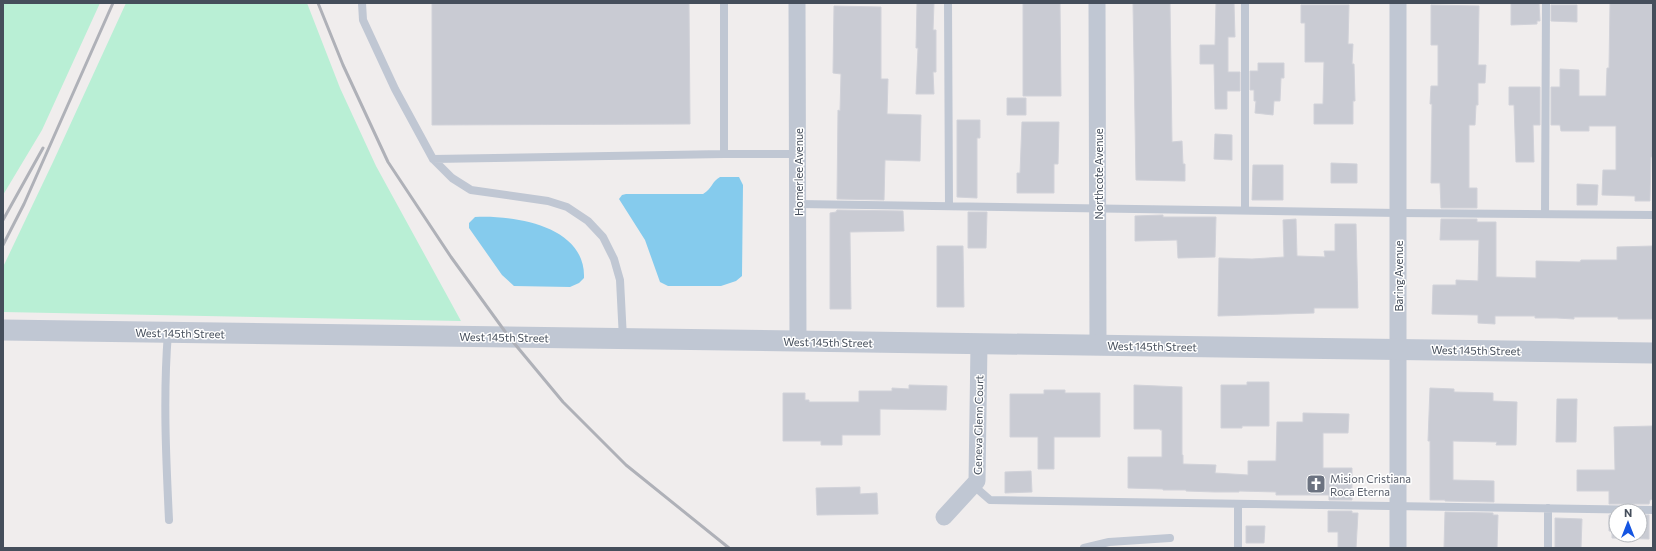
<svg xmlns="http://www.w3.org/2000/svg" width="1656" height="551" font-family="Commissioner,sans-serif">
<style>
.green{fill:#b9efd5}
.water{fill:#85cbed}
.building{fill:#c9cbd3;stroke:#d1d2d9}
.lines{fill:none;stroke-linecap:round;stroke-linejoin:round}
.service{stroke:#c0c7d3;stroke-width:8}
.minor{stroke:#c0c7d3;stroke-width:17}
.tertiary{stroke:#c0c7d3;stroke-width:21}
.rail{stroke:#afb1b8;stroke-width:3}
.labels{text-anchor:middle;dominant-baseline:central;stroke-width:3;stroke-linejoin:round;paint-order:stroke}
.street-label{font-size:11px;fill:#454e5b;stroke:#fff}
.worship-label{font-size:11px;fill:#5b616d;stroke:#fff;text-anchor:start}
</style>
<rect width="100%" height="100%" fill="#f0eded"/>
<!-- green -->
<path class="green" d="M 3,3 L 100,3 L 42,130 L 3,195 Z
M 126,3 L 307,3 L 340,88 L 376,166 L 461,321 L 3,312 L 3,267 L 53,162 Z"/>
<!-- water -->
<path class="water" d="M 720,177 L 739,177 L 743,185 L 742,276 L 736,281 L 721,286 L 668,286 L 660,282 L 645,240 L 619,199 L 622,195 L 626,194 L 703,194 C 713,188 711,182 720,177 Z
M 475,217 C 515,215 586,226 584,278 L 579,283 L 570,287 L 514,286 L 502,275 L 469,228 L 469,223 Z"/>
<!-- building -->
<path class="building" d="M 432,3 L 689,3 L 690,124 L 432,125 Z
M 917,3 L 934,3 L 933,30 L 936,30 L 936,72 L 933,72 L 934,94 L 916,94 L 918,48 L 916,48 Z
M 1023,3 L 1060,3 L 1061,96 L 1023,96 Z
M 1133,3 L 1170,3 L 1172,142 L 1182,141 L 1183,164 L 1185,164 L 1185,181 L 1136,180 Z
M 1216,3 L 1234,3 L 1235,37 L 1228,37 L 1228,72 L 1240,72 L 1240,91 L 1227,91 L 1227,109 L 1215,109 L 1214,64 L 1200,64 L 1200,45 L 1215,45 Z
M 1511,3 L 1539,3 L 1540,21 L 1537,21 L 1537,24 L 1511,25 Z
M 1610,3 L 1653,3 L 1653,157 L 1651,157 L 1650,201 L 1635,201 L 1635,196 L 1602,195 L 1603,170 L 1616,170 L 1616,126 L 1589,126 L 1589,131 L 1561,131 L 1560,125 L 1551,125 L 1551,87 L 1560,87 L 1560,69 L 1579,70 L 1579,96 L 1606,96 L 1607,68 L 1609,68 Z
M 1301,5 L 1349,5 L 1348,44 L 1353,44 L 1352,64 L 1354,64 L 1355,101 L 1353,101 L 1353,124 L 1314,124 L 1314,104 L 1323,104 L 1324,62 L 1305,62 L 1305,23 L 1301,23 Z
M 1431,5 L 1479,6 L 1478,65 L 1486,65 L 1485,83 L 1478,83 L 1478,105 L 1476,105 L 1475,125 L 1469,125 L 1469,188 L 1477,188 L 1477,208 L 1441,208 L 1440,183 L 1431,183 L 1432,104 L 1430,104 L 1431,86 L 1438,86 L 1438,45 L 1431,45 Z
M 1551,5 L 1577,5 L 1577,22 L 1551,21 Z
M 834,6 L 881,7 L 881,79 L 888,79 L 887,114 L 921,115 L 920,161 L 885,160 L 884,200 L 837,199 L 838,110 L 840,111 L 841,74 L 833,73 Z
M 1258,63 L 1284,63 L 1284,78 L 1281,78 L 1280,101 L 1274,101 L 1273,115 L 1255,113 L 1256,101 L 1254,101 L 1254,90 L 1250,90 L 1250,71 L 1258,71 Z
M 1509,87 L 1540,87 L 1540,125 L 1533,125 L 1534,162 L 1516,162 L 1514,105 L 1509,105 Z
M 1007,98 L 1026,98 L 1026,115 L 1007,115 Z
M 957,120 L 980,120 L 980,138 L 977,138 L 977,198 L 957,197 Z
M 1022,122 L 1059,122 L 1058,164 L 1054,164 L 1054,193 L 1017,193 L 1017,173 L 1020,173 Z
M 1215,134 L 1232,135 L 1232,160 L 1214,159 Z
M 1331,163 L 1357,164 L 1357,183 L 1331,183 Z
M 1253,165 L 1283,165 L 1283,200 L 1252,200 Z
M 1577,184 L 1598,185 L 1597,205 L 1577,205 Z
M 837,210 L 903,211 L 904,231 L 850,232 L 851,309 L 830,309 L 830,213 L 836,212 Z
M 968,212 L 987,212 L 986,248 L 968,248 Z
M 1163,215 L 1163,217 L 1216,217 L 1215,257 L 1178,258 L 1177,240 L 1135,241 L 1135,216 Z
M 1296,219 L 1297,256 L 1325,257 L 1324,251 L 1335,251 L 1335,224 L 1356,224 L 1358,308 L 1314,308 L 1314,313 L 1218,316 L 1219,258 L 1252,259 L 1284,257 L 1283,220 Z
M 1441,219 L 1477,219 L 1477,222 L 1496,222 L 1496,277 L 1536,278 L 1536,261 L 1580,262 L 1581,260 L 1617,260 L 1617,247 L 1653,246 L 1653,319 L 1618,319 L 1618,317 L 1574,317 L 1574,319 L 1557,318 L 1535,318 L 1535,316 L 1495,316 L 1495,324 L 1478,323 L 1478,315 L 1432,314 L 1433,285 L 1456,285 L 1456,280 L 1478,281 L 1479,240 L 1440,240 Z
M 937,246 L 963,246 L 964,307 L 937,307 Z
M 1247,382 L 1269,382 L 1269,426 L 1242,426 L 1242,428 L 1221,428 L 1221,385 L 1247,385 Z
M 909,385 L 947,386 L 946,410 L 880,409 L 880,435 L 842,435 L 842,445 L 821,445 L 821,441 L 783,441 L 783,393 L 805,393 L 805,400 L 809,400 L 809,402 L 859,402 L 859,391 L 892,391 L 892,388 L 909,389 Z
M 1134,385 L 1182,387 L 1182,455 L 1183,455 L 1183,464 L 1216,465 L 1215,473 L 1248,475 L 1248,461 L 1276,461 L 1277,422 L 1303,422 L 1303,413 L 1349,414 L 1348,433 L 1323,433 L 1323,468 L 1352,468 L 1352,500 L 1329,500 L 1329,495 L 1276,495 L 1276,492 L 1239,491 L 1239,492 L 1215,492 L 1186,491 L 1186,490 L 1163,490 L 1163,489 L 1128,488 L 1128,457 L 1162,457 L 1162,430 L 1160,430 L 1160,429 L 1134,429 Z
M 1430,388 L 1454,389 L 1454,392 L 1493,393 L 1493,401 L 1517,402 L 1516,445 L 1496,445 L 1497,442 L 1453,441 L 1453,480 L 1494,481 L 1494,502 L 1445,501 L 1445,500 L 1430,500 L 1430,441 L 1428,441 Z
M 1044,390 L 1065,390 L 1065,393 L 1100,393 L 1100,437 L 1054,437 L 1054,469 L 1038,469 L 1038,437 L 1010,437 L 1010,394 L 1044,394 Z
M 1557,399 L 1577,399 L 1576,442 L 1556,442 Z
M 1653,426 L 1653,499 L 1650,500 L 1649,504 L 1609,504 L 1609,491 L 1577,491 L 1577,470 L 1615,470 L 1614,427 Z
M 1031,471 L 1032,492 L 1005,493 L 1005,472 Z
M 860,487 L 860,494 L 877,493 L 878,514 L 817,515 L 816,488 Z
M 1328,511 L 1352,511 L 1352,513 L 1358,513 L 1356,548 L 1338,548 L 1338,532 L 1328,532 Z
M 1445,512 L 1493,513 L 1493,515 L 1498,515 L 1497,548 L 1444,548 Z
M 1609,515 L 1616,515 L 1616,535 L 1640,535 L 1640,515 L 1649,515 L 1649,539 L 1612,538 L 1612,531 L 1609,531 Z
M 1555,518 L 1582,519 L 1581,548 L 1555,548 Z
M 1246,526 L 1265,526 L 1264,543 L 1246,543 Z"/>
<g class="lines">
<!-- service -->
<path class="service" d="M 362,3 L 363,20 L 395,89 L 433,159 L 452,178 L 471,190 L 548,201 L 567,207 L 588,221 L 603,237 L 614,259 L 620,280 L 623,339
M 948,3 L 949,206
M 1245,3 L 1245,210
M 724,154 L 798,154
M 433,159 L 724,154 L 724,3
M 798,204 L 1398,213 L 1653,215
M 1545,214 L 1546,3
M 168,333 C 163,395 166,458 169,520
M 974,486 L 990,500 L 1653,510
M 1238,504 L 1238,548
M 1548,508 L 1548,548
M 1084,548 L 1109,542 L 1170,538"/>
<!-- minor -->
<path class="minor" d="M 797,3 L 798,342
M 1097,3 L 1098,346
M 1398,3 L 1398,548
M 944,517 L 977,481 L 979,344"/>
<!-- tertiary -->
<path class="tertiary" d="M 3,330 L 1653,353"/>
<!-- rail -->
<path class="rail" d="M 318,3 L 343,65 L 388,162 L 451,257 L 509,337 L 563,402 L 626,465 L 729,548
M 3,220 L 43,148
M 3,245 L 24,204 L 113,3"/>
</g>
<!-- icons -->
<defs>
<symbol id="church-square" viewBox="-11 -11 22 22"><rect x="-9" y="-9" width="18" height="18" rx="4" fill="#6b7280" stroke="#fff"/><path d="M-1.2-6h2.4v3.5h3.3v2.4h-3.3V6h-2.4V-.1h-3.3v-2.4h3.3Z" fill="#fff"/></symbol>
</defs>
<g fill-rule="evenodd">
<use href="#church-square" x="1305" y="473" width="22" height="22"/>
</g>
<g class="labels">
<!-- street labels -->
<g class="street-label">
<text transform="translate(798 172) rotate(-90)">Homerlee Avenue</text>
<text transform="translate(1098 174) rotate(-90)">Northcote Avenue</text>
<text transform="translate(1398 276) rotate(-90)">Baring Avenue</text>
<text transform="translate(180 333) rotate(1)">West 145th Street</text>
<text transform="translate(504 337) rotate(1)">West 145th Street</text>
<text transform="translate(828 342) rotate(1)">West 145th Street</text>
<text transform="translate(1152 346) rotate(1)">West 145th Street</text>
<text transform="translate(1476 350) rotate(1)">West 145th Street</text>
<text transform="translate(978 425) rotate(-89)">Geneva Glenn Court</text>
</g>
<!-- worship labels -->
<g class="worship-label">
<text x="1330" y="478">Mision Cristiana<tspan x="1330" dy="13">Roca Eterna</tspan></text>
</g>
</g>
<!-- border -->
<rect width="1656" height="551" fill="none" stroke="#454e5b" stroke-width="8"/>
<!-- north arrow -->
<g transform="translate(1628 523)"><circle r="19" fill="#ffffff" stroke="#b5b8bd"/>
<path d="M0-3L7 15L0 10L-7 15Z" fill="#1555e2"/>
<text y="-6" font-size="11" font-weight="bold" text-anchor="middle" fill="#454e5b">N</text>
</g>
</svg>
